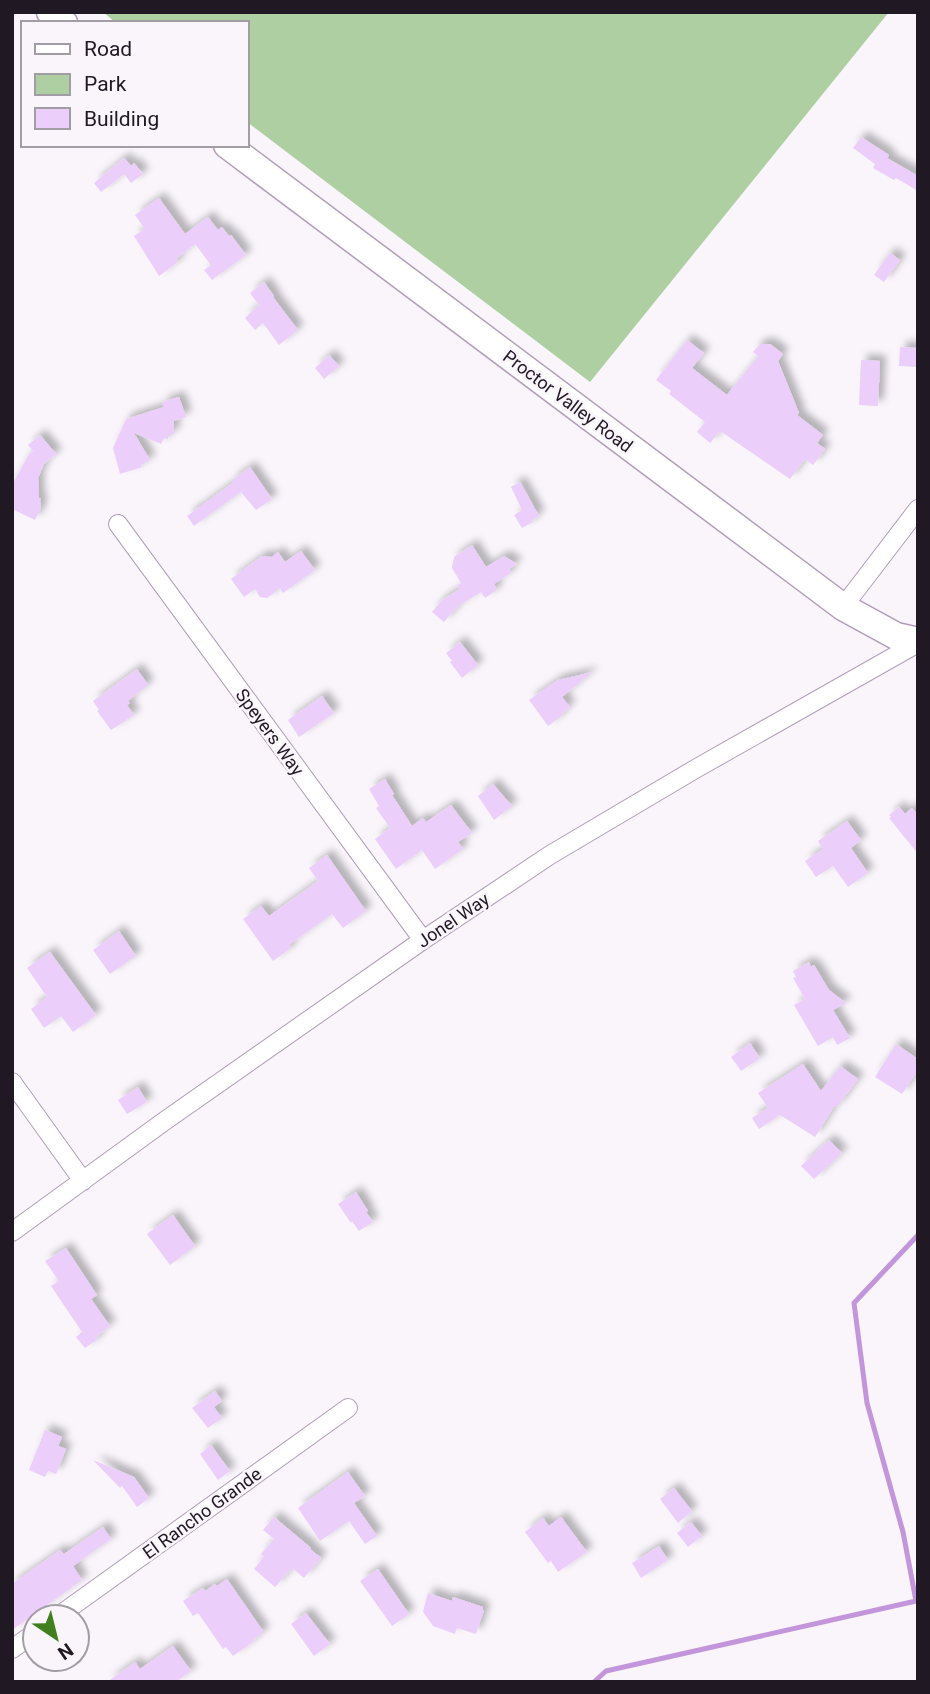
<svg xmlns="http://www.w3.org/2000/svg" width="930" height="1694" font-family="Roboto,sans-serif">
<style>
.green{fill:#aecfa2}
.lines{fill:none;stroke-linecap:round;stroke-linejoin:round}
.stream{stroke:#c395da;stroke-width:5}
.building{fill:#ebcefa;filter:url(#shadow)}
.street-casing{stroke:#b09dba;stroke-width:20}
.secondary-casing{stroke:#b09dba;stroke-width:29}
.street{stroke:#fff;stroke-width:18}
.secondary{stroke:#fff;stroke-width:26}
.labels{text-anchor:middle;dominant-baseline:central;stroke-width:5;stroke-linejoin:round;paint-order:stroke}
.street-label{font-size:18px;fill:#201924;stroke:#f9f5fb}
</style>
<defs>
<filter id="shadow"><feDropShadow dx="6" dy="-6" stdDeviation="3.5" flood-color="#0004"/></filter>
</defs>
<rect width="100%" height="100%" fill="#f9f5fb"/>
<!-- green -->
<path class="green" d="M 103,12 L 889,12 L 590,382 L 247,122 L 247,23 L 116,23 Z"/>
<g class="lines">
<!-- stream -->
<path class="stream" d="M 594,1682 L 606,1671 L 916,1601 L 903,1532 L 867,1403 L 854,1303 L 918,1235"/>
</g>
<!-- building -->
<path class="building" d="M 861,137 L 889,155 L 887,158 L 918,176 L 918,191 L 896,178 L 894,180 L 873,168 L 875,164 L 853,148 Z
M 124,158 L 131,166 L 134,163 L 143,174 L 131,183 L 124,174 L 101,192 L 94,183 Z
M 159,198 L 185,234 L 208,217 L 218,230 L 222,227 L 229,236 L 231,235 L 246,255 L 212,280 L 204,270 L 211,265 L 195,244 L 176,259 L 178,262 L 159,276 L 134,236 L 145,229 L 135,215 Z
M 890,253 L 900,260 L 884,282 L 874,275 Z
M 264,282 L 274,296 L 273,297 L 298,330 L 279,345 L 263,323 L 255,330 L 245,318 L 259,305 L 250,293 Z
M 687,340 L 704,353 L 692,368 L 727,395 L 758,356 L 753,352 L 760,344 L 770,344 L 783,354 L 778,361 L 799,413 L 797,415 L 823,435 L 817,443 L 825,449 L 813,465 L 805,459 L 790,479 L 720,431 L 710,443 L 697,432 L 705,422 L 669,394 L 671,391 L 656,380 Z
M 900,347 L 918,348 L 918,367 L 899,366 Z
M 329,355 L 339,366 L 324,379 L 315,368 Z
M 861,360 L 880,361 L 878,406 L 859,405 Z
M 179,397 L 186,417 L 174,421 L 174,434 L 169,434 L 168,439 L 164,438 L 161,444 L 134,433 L 150,460 L 141,465 L 142,467 L 120,474 L 113,448 L 126,419 L 164,407 L 162,402 Z
M 40,435 L 56,454 L 44,464 L 38,478 L 39,498 L 41,498 L 40,501 L 41,505 L 40,507 L 41,508 L 35,520 L 12,509 L 12,485 L 28,456 L 33,451 L 28,445 Z
M 250,467 L 272,499 L 256,510 L 241,492 L 194,526 L 187,516 L 234,482 L 232,480 Z
M 520,482 L 539,516 L 532,520 L 533,522 L 522,528 L 514,515 L 522,510 L 511,487 Z
M 472,545 L 486,567 L 504,556 L 517,564 L 509,569 L 511,573 L 494,584 L 497,590 L 485,598 L 481,592 L 458,606 L 444,622 L 432,612 L 442,600 L 460,589 L 457,586 L 461,583 L 452,568 L 454,557 Z
M 301,551 L 315,570 L 283,593 L 280,588 L 267,598 L 260,597 L 255,589 L 244,597 L 231,579 L 262,556 L 272,557 L 278,552 L 285,562 Z
M 460,642 L 478,665 L 462,678 L 450,662 L 452,661 L 446,653 Z
M 137,669 L 148,685 L 128,701 L 130,703 L 127,705 L 134,715 L 111,730 L 97,711 L 99,710 L 93,701 Z
M 593,672 L 562,697 L 570,707 L 562,713 L 563,715 L 548,726 L 529,700 L 558,680 Z
M 322,696 L 334,713 L 299,737 L 288,720 Z
M 385,779 L 394,794 L 392,795 L 412,826 L 423,818 L 426,822 L 451,805 L 472,833 L 458,842 L 463,849 L 435,869 L 422,850 L 396,869 L 375,839 L 390,828 L 376,808 L 379,806 L 369,789 Z
M 493,784 L 512,806 L 494,820 L 478,796 Z
M 899,807 L 905,814 L 912,808 L 918,815 L 918,854 L 889,818 L 891,817 L 889,815 Z
M 847,821 L 861,840 L 851,848 L 868,873 L 848,887 L 833,866 L 816,877 L 805,861 L 823,849 L 818,841 Z
M 327,855 L 366,911 L 343,928 L 332,914 L 289,945 L 291,948 L 273,961 L 243,919 L 261,906 L 269,916 L 318,881 L 309,868 Z
M 119,931 L 136,956 L 110,974 L 93,950 Z
M 50,952 L 96,1015 L 73,1032 L 61,1016 L 44,1028 L 31,1009 L 47,997 L 27,968 Z
M 809,962 L 811,967 L 814,965 L 829,990 L 846,1003 L 833,1010 L 850,1038 L 837,1045 L 833,1037 L 818,1046 L 794,1005 L 805,999 L 793,978 L 796,977 L 793,971 Z
M 750,1043 L 760,1058 L 741,1071 L 731,1057 Z
M 896,1044 L 918,1059 L 918,1070 L 902,1094 L 875,1077 Z
M 803,1064 L 821,1091 L 840,1066 L 858,1079 L 837,1107 L 835,1105 L 815,1137 L 780,1115 L 759,1129 L 752,1118 L 768,1108 L 758,1093 Z
M 138,1087 L 147,1102 L 127,1114 L 118,1100 Z
M 829,1140 L 842,1153 L 814,1179 L 801,1166 Z
M 356,1192 L 368,1211 L 366,1212 L 373,1222 L 359,1231 L 352,1221 L 351,1223 L 338,1204 Z
M 173,1215 L 195,1246 L 170,1265 L 147,1234 Z
M 66,1248 L 97,1295 L 91,1299 L 110,1326 L 96,1337 L 98,1339 L 85,1348 L 76,1337 L 82,1332 L 51,1286 L 59,1281 L 45,1261 Z
M 215,1391 L 222,1401 L 214,1407 L 222,1418 L 208,1428 L 192,1408 Z
M 45,1430 L 62,1437 L 58,1446 L 66,1449 L 56,1474 L 48,1471 L 45,1477 L 29,1470 Z
M 211,1445 L 230,1471 L 218,1480 L 200,1454 Z
M 93,1460 L 134,1477 L 149,1498 L 137,1507 L 122,1486 L 120,1488 Z
M 348,1472 L 365,1496 L 354,1503 L 377,1536 L 365,1544 L 349,1521 L 320,1541 L 298,1508 Z
M 674,1488 L 692,1511 L 678,1523 L 660,1499 Z
M 274,1517 L 311,1548 L 310,1549 L 321,1558 L 304,1578 L 292,1568 L 275,1587 L 254,1569 L 264,1557 L 261,1554 L 274,1539 L 263,1530 Z
M 561,1517 L 587,1552 L 558,1572 L 551,1561 L 548,1563 L 525,1532 L 543,1518 L 549,1526 Z
M 691,1522 L 702,1536 L 688,1547 L 677,1533 Z
M 103,1527 L 111,1539 L 73,1566 L 82,1580 L 12,1630 L 12,1584 L 60,1550 L 64,1554 Z
M 659,1546 L 668,1560 L 641,1578 L 632,1563 Z
M 378,1569 L 409,1614 L 392,1626 L 360,1581 Z
M 227,1579 L 263,1631 L 263,1633 L 253,1640 L 254,1641 L 233,1656 L 226,1647 L 223,1649 L 198,1613 L 193,1616 L 183,1601 L 203,1588 L 205,1591 L 215,1584 L 217,1586 Z
M 428,1593 L 452,1601 L 453,1597 L 483,1607 L 482,1610 L 484,1610 L 476,1634 L 457,1628 L 455,1634 L 433,1626 L 423,1612 Z
M 306,1613 L 330,1644 L 314,1656 L 291,1624 Z
M 173,1646 L 191,1671 L 176,1682 L 107,1682 L 135,1662 L 140,1669 Z"/>
<g class="lines">
<defs>
<path id="street" d="M 118,524 L 423,940
M 843,607 L 918,509
M 12,1082 L 83,1181
M 12,1232 L 166,1120 L 423,940 L 550,855 L 697,768 L 918,643
M 57,1617 L 348,1408
M 12,1649 L 35,1633"/>
<path id="secondary" d="M 50,12 L 64,23
M 227,145 L 843,607 L 896,636 L 918,641"/>
</defs>
<!-- street casing -->
<use href="#street" class="street-casing"/>
<!-- secondary casing -->
<use href="#secondary" class="secondary-casing"/>
<!-- street -->
<use href="#street" class="street"/>
<!-- secondary -->
<use href="#secondary" class="secondary"/>
</g>
<g class="labels">
<!-- street labels -->
<g class="street-label">
<text transform="translate(568 401) rotate(37)">Proctor Valley Road</text>
<text transform="translate(270 732) rotate(54)">Speyers Way</text>
<text transform="translate(453 920) rotate(-34)">Jonel Way</text>
<text transform="translate(202 1513) rotate(-36)">El Rancho Grande</text>
</g>
</g>
<!-- border -->
<rect width="930" height="1694" fill="none" stroke="#201924" stroke-width="28"/>
<!-- legend -->
<rect x="21" y="21" width="228" height="126" fill="#f9f5fb" stroke="#a29da5" stroke-width="2"/>
<rect x="35" y="44" width="35" height="10" fill="#ffffff" stroke="#a29da5" stroke-width="2"/>
<text x="84" y="56" font-size="21" fill="#201924">Road</text>
<rect x="35" y="74" width="35" height="21" fill="#aecfa2" stroke="#a29da5" stroke-width="2"/>
<text x="84" y="91" font-size="21" fill="#201924">Park</text>
<rect x="35" y="108" width="35" height="21" fill="#ebcefa" stroke="#a29da5" stroke-width="2"/>
<text x="84" y="126" font-size="21" fill="#201924">Building</text>
<!-- north arrow -->
<g transform="translate(56 1638) rotate(145)"><circle r="33" fill="#f9f5fb" stroke="#a29da5" stroke-width="2"/>
<path d="M0-5L12 26L0 18L-12 26Z" fill="#40801f"/>
<text y="-10" font-size="19" font-weight="bold" text-anchor="middle" fill="#201924">N</text>
</g>
</svg>
